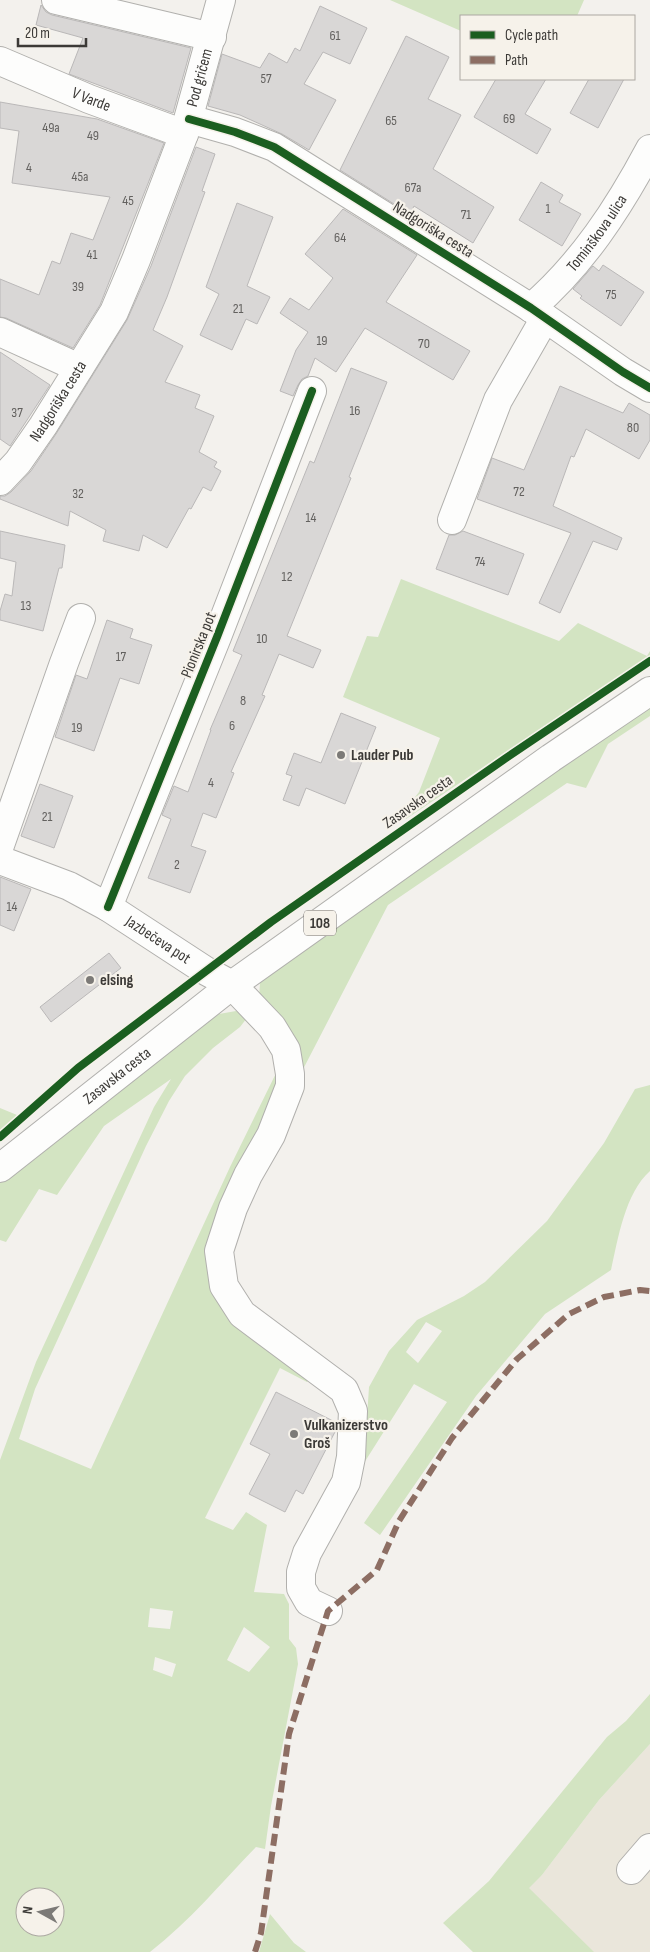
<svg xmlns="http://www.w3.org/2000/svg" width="650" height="1952" font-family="'Sofia Sans Condensed',sans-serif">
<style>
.built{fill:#eae6db}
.green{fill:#d3e4c2;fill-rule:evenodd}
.building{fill:#d9d7d6;stroke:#bab8b8}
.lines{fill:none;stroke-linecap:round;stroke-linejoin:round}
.minor-casing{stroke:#b1b0ad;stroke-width:30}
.major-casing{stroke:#b1b0ad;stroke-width:30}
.minor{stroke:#fdfdfc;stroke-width:28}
.major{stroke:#fdfdfc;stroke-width:28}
.quiet{stroke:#8d6e63;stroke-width:6;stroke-dasharray:12 6;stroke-linecap:butt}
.cycleway-casing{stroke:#f6f2ea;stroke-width:11}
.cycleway{stroke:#1b5e20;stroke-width:8}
.poi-dot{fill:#7c7a77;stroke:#f6f2ea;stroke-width:2}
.labels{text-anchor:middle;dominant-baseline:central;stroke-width:4.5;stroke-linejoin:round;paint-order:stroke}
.number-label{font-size:14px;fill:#63615f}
.shield{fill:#f6f2ea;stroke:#74716d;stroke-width:1}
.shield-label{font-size:15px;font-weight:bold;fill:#3c3a37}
.street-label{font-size:16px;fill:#3c3a37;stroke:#f6f2ea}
.poi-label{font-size:16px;font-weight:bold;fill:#3c3a37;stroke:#f6f2ea;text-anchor:start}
</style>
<rect width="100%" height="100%" fill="#f3f1ed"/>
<!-- built -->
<path class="built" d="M 650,1744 L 650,1952 L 593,1952 L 528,1888 L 542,1875 L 599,1800 Z"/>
<!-- green -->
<path class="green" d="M 390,0 L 584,0 L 577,16 L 461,16 L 461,31 Z
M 401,579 L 559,641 L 578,623 L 647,656 L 650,651 L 650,655 L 406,819 L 398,819 L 419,792 L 440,738 L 343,697 L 367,636 L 378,637 Z
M 650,705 L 650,716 L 608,744 L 586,788 L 567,783 L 388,905 L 299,1077 L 259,998 L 260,983 L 269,972 Z
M 236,1011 L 250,1014 L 240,1027 L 213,1048 L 185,1076 L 169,1101 L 146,1146 L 35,1389 L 19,1439 L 91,1469 L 230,1167 L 283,1059 L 284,1067 L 214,1263 L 309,1379 L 307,1382 L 280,1368 L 205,1518 L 233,1530 L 246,1512 L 267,1525 L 254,1592 L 284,1594 L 289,1604 L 289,1639 L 296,1648 L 298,1664 L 271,1806 L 265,1849 L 256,1847 C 221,1883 190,1921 150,1952 L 0,1952 L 0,1460 L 36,1362 L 154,1107 L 171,1079 L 104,1126 L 57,1195 L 39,1189 L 6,1242 L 0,1240 L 0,1183 L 194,1030 L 219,1014 ZM 150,1608 L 173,1611 L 170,1629 L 148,1627 ZM 244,1627 L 270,1647 L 249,1672 L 227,1660 ZM 155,1657 L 176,1664 L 172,1677 L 153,1670 ZM 25,1897 L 55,1897 L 55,1927 L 25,1927 Z
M 650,1085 L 650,1171 C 625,1193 618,1239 611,1270 L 545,1314 L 476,1396 L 380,1535 L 364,1523 L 447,1402 L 414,1384 L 364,1463 L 369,1387 L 389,1351 L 417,1320 L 464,1296 L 485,1282 L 547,1221 L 604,1143 L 635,1089 ZM 426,1322 L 442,1331 L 418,1363 L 406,1352 Z
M 0,1108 L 17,1115 L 0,1130 Z
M 650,1694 L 650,1744 L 599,1800 L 542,1875 L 529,1888 L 594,1952 L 473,1952 L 443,1923 L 489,1881 L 607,1737 L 626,1721 Z
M 270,1914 L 294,1943 L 306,1952 L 259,1952 Z"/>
<!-- building -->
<path class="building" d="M 41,5 L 46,12 L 52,15 L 191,48 L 173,113 L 69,74 L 83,38 L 36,25 Z
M 320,6 L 367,28 L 350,64 L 323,52 L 304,84 L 336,100 L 309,150 L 282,134 L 240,115 L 208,106 L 222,54 L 260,68 L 269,53 L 287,63 L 295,48 L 300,51 Z
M 406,36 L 449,57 L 428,99 L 461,115 L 433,169 L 494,207 L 473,243 L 414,206 L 410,214 L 340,170 Z
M 496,79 L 546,79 L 525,114 L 551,129 L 537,154 L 474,117 Z
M 589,79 L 624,79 L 598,128 L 570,113 Z
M 0,102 L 97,119 L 164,143 L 100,305 L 73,348 L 6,318 L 0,317 L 0,279 L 39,295 L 52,261 L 60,264 L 71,233 L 93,240 L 110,197 L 12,183 L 19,131 L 0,128 Z
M 196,147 L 215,154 L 202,191 L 205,192 L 167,297 L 153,330 L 183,346 L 165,382 L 200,395 L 195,408 L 214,416 L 199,452 L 217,462 L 214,467 L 221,471 L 211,491 L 203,487 L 191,509 L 189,508 L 167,548 L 143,535 L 139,551 L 103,541 L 106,530 L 70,511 L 68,526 L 0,499 L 0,496 L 5,496 L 11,492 L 31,471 L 56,434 L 127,320 L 151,266 Z
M 541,182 L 563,195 L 559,202 L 581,214 L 562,246 L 519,220 Z
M 237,203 L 273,217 L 247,286 L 270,297 L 257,324 L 246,319 L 232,350 L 200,335 L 219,294 L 206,287 Z
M 343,209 L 417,255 L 386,302 L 470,351 L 453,380 L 365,328 L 336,372 L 315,358 L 308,376 L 302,379 L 298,385 L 293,396 L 280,391 L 296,350 L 308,332 L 280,313 L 290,298 L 309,310 L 333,278 L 305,254 Z
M 603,265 L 644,292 L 621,326 L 580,298 L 582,296 L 573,289 L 593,266 L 599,271 Z
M 0,352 L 50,385 L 10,446 L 0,439 Z
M 351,368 L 387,382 L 349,477 L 351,478 L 287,636 L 321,650 L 313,668 L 279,654 L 262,695 L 265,696 L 231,772 L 234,773 L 216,818 L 203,813 L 191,846 L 206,851 L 190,893 L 148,878 L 171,819 L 162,815 L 174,786 L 188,792 L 211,730 L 210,730 L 242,655 L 233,651 L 310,461 L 314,463 Z
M 560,386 L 623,413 L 629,403 L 650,415 L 650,440 L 639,459 L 586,429 L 574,457 L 571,456 L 553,506 L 622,538 L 617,550 L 593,541 L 560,613 L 539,603 L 571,533 L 477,499 L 492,458 L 524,470 Z
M 0,531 L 65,545 L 62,568 L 59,568 L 43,631 L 0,620 L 0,611 L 5,594 L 12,596 L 16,562 L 0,558 Z
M 463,531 L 524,554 L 508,595 L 436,569 L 449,535 L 455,535 Z
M 107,620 L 133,629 L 130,638 L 152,645 L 139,684 L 120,678 L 94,751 L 55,737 L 76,675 L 87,679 Z
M 341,713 L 376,727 L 345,804 L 306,788 L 299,806 L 283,800 L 292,776 L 286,774 L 294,753 L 321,763 Z
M 40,784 L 73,796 L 54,848 L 21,836 Z
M 0,877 L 31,889 L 14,931 L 0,925 Z
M 109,953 L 121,968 L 51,1022 L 40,1007 Z
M 276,1392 L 337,1423 L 337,1428 L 303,1494 L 296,1490 L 285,1512 L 249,1494 L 270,1454 L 250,1444 Z"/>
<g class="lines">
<defs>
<g id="minor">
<path d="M 56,0 L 212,37"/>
<path id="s1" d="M 0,61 L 89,99 L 184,134"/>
<path d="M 189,119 L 235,132 L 274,147 L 531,308 L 623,372 L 650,388"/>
<path id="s2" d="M 531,308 C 582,264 618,209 650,149"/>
<path d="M 0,332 L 79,368"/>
<path id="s3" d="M 0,481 L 18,462 L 43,426 L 114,312 L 136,260 L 184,134 L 221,0"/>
<path d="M 452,520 L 498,400 L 545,318"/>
<path d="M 0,845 L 64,663 L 81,618"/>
<path id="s4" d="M 0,860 L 69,886 L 108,907 L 206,971 L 232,985 L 272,1027 L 286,1050 L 290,1074 L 290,1086 L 271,1135 L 248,1175 L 233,1208 L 219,1251 L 224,1286 L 242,1314 L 344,1390 L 353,1411 L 351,1457 L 346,1482 L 307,1553 L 301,1572 L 301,1588 L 309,1602 L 328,1611"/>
<path d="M 108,907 L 217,637 L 312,391"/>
<path d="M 631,1870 L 650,1848"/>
</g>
<g id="major">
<path id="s5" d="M 0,1168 L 232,985 L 551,758 L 650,691"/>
</g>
</defs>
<!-- minor casing -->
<use href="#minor" class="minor-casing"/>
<!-- major casing -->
<use href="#major" class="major-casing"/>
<!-- minor -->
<use href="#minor" class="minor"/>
<!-- major -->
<use href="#major" class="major"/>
<!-- quiet -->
<path class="quiet" d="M 255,1952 L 261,1933 L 289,1734 L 328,1611 L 377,1570 L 399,1521 L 452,1438 L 517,1359 L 569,1314 L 604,1297 L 640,1290 L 650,1291"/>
<defs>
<path id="cycleway" d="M 189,119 L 235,132 L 274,147 L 531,308 L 623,372 L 650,388
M 108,907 L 217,637 L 312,391
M 0,1137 L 78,1068 L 271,922 L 506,758 L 650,661"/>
</defs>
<!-- cycleway casing -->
<use href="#cycleway" class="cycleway-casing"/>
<!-- cycleway -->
<use href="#cycleway" class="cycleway"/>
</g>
<!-- markers -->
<g class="poi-dot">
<circle cx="341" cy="755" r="5"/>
<circle cx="90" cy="980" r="5"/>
<circle cx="294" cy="1434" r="5"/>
</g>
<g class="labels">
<!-- number labels -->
<g class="number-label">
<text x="335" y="35">61</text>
<text x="266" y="78">57</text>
<text x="509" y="118">69</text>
<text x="391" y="120">65</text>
<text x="51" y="127">49a</text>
<text x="93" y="135">49</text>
<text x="29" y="167">4</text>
<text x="80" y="176">45a</text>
<text x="413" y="187">67a</text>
<text x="128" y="200">45</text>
<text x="548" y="208">1</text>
<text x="466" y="214">71</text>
<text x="340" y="237">64</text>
<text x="92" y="254">41</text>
<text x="78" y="286">39</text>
<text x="611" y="294">75</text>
<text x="238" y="308">21</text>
<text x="322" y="340">19</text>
<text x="424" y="343">70</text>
<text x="355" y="410">16</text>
<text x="17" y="412">37</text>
<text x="633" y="427">80</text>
<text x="519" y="491">72</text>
<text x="78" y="493">32</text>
<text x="311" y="517">14</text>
<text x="480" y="561">74</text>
<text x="287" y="576">12</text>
<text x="26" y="605">13</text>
<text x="262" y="638">10</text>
<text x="121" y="656">17</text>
<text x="243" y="700">8</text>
<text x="232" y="725">6</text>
<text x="77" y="727">19</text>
<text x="211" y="782">4</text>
<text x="47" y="816">21</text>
<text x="177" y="864">2</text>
<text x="12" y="906">14</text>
</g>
<!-- shield labels -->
<rect class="shield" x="304" y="910.5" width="32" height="25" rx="4"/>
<g class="shield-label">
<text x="320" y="923">108</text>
</g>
<!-- street labels -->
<g class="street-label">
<text stroke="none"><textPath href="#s3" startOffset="454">Pod gričem</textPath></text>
<text stroke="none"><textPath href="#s1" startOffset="99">V Varde</textPath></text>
<text transform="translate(433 230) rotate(32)">Nadgoriška cesta</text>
<text stroke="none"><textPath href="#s2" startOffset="100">Tominškova ulica</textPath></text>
<text stroke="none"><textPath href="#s3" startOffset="99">Nadgoriška cesta</textPath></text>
<text transform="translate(199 645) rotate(-68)">Pionirska pot</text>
<text transform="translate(418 802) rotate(-35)">Zasavska cesta</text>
<text stroke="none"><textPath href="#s4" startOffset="178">Jazbečeva pot</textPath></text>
<text stroke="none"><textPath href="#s5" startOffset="149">Zasavska cesta</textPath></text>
</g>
<!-- poi labels -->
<g class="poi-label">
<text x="351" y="755">Lauder Pub</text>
<text x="100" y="980">elsing</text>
<text x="304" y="1425">Vulkanizerstvo<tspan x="304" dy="18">Groš</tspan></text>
</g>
</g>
<!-- legend -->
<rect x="460" y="15" width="175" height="65" fill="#f6f2ea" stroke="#aca8a2"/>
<rect x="470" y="31" width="25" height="8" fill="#1b5e20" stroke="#aca8a2"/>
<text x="505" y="40" font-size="15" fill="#3c3a37">Cycle path</text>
<rect x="470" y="56" width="25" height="8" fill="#8d6e63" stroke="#aca8a2"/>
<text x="505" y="65" font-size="15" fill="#3c3a37">Path</text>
<!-- north arrow -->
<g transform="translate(40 1912) rotate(278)"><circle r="24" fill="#f6f2ea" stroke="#aca8a2"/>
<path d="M0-4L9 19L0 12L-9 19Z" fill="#7c7a77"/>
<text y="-8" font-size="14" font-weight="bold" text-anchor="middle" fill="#3c3a37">N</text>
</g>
<!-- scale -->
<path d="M18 38v8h68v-8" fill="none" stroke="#3c3a37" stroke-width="2.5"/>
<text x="25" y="38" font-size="15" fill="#3c3a37" stroke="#f6f2ea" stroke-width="4" paint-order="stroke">20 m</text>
</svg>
